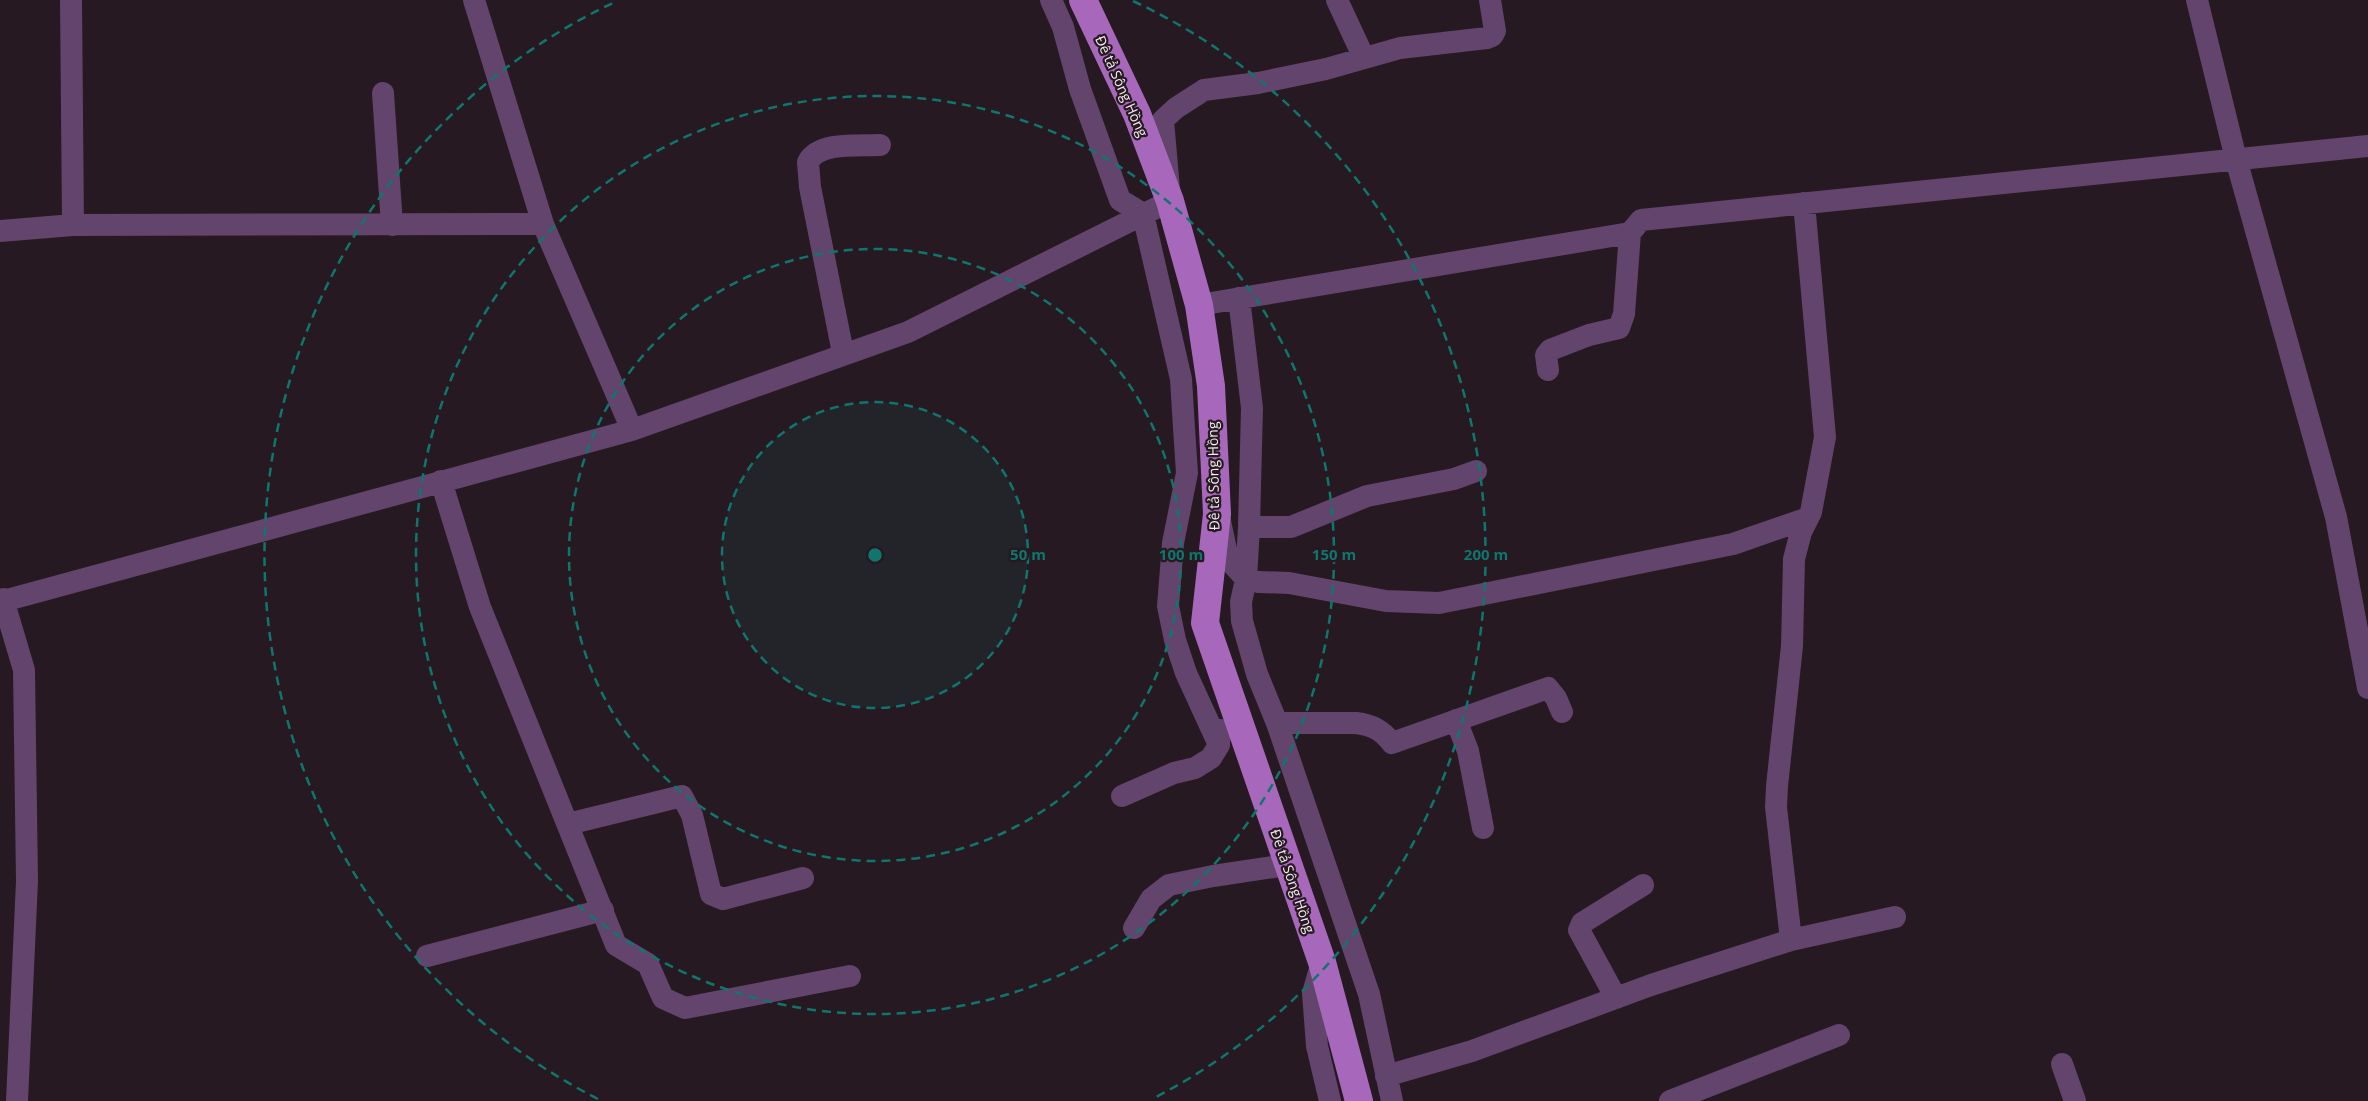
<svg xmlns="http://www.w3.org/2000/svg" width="2368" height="1101" font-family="'Open Sans',sans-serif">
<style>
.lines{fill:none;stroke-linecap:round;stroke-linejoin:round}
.minor{stroke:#62446c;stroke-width:22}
.major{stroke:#a768bc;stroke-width:28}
.ring{fill:none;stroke:#0f766e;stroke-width:2.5;stroke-dasharray:9 6}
.labels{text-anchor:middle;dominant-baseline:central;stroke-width:4.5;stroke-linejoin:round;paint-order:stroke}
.street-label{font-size:14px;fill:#f5ebf0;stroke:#261921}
.centre{fill:#0f766e;stroke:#261921;stroke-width:2.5}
.ring-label{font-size:15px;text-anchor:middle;font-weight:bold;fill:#0f766e;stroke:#261921;stroke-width:4.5;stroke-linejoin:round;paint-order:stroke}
</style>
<rect width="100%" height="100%" fill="#261921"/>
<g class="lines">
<!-- minor -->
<path class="minor" d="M 71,0 L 73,225
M 474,0 L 543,224 L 632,430
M 1051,0 L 1063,27 L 1080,89 L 1120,200 L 1143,214 L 1181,379 L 1184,428 L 1187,473 L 1173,543 L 1168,606 L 1175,640 L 1186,673 L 1219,745
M 1337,0 L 1364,58
M 2197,0 L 2236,159 L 2336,517 L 2368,688
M 383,93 L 392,225
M 0,231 L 73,225 L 543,224
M 1239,298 L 1252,408 L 1249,527 L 1246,579 L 1241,602 L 1242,621 L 1257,674 L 1277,723 L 1369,994 L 1392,1101
M 1199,305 L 1630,233 L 1641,220 L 2368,146
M 843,353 L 810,187 L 808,162 C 819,141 860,146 880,145
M 1548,370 L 1546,355 L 1550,350 L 1589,335 L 1619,328 L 1624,314 L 1630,233
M 441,481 L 480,607 L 616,945 L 648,964 L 663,998 L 685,1008 L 850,976
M 1220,521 L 1228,559 L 1246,579 L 1259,582 L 1289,583 L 1386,601 L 1439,603 L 1733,544 L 1808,518
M 1249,527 L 1291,527 L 1367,496 L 1454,479 L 1476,471
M 3,599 L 24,670 L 27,881 L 17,1101
M 0,602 L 632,430 L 908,332 L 1170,201 L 1163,120 L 1176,108 L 1204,90 L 1258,83 L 1326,69 L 1400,48 L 1487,38 L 1492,36 L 1495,31 L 1490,0
M 1456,720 L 1468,751 L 1483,828
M 1277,723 L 1356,723 C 1372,725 1382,730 1392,743 L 1548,688 L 1556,698 L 1562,712
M 1122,796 L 1174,773 L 1195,768 L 1211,758 L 1219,745 L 1220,730
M 568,824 L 682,796 L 692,815 L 711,894 L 723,899 L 803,878
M 1134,928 L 1151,899 L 1169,885 L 1213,876 L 1287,865
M 1791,940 L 1895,917
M 427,956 L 603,910
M 1322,962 L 1313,993 L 1317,1046 L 1330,1101
M 1616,998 L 1579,930 L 1582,923 L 1643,885
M 2062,1064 L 2075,1101
M 1386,1076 L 1472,1051 L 1651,985 L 1791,940 L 1776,807 L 1777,786 L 1792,646 L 1794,559 L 1801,532 L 1811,512 L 1825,437 L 1804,203
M 1670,1101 L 1839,1035"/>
<!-- major -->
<path class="major" d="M 1083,0 L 1137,114 L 1170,201 L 1199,305 L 1211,386 L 1217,514 L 1205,623 L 1322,962 L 1359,1101"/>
</g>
<!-- distance rings -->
<circle cx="875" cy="555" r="153" fill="#0f766e" fill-opacity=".12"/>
<g class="ring">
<circle cx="875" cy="555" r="153"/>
<circle cx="875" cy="555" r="306"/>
<circle cx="875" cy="555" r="459"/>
<path d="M598 1099A611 611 0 0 1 617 1M1133 1A611 611 0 0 1 1152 1099"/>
</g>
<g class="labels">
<!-- street labels -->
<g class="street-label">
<text transform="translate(1122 86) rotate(66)">Đê tả Sông Hồng</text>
<text transform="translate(1213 476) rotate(-91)">Đê tả Sông Hồng</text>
<text transform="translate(1293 881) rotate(71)">Đê tả Sông Hồng</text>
</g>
</g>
<circle cx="875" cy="555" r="8" class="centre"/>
<g class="ring-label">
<text x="1028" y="560">50 m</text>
<text x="1181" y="560">100 m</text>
<text x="1334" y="560">150 m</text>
<text x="1486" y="560">200 m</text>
</g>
</svg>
